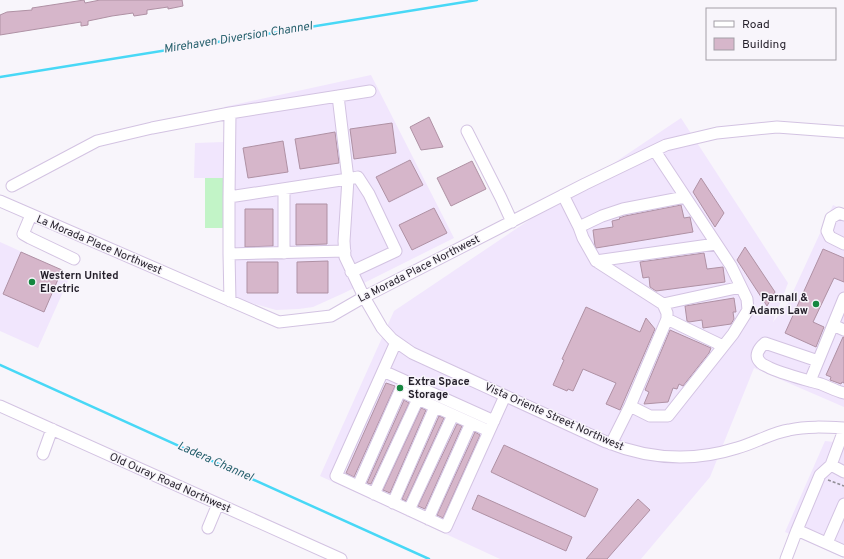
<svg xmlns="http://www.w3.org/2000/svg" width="844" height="559" font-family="Overpass,sans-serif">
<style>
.built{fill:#f1e6fd}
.green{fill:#c2f4c7}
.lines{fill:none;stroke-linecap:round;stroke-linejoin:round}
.stream{stroke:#48d8f6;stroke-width:2.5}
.building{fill:#d6b6ca;stroke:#af91a4}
.minor-casing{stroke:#d3c3e2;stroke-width:13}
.path{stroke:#928e96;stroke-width:1.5;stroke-dasharray:3 2;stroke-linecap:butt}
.minor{stroke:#fff;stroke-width:11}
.poi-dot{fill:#168740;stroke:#f8f5fb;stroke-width:1.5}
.labels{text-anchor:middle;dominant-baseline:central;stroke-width:3;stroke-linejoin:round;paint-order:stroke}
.street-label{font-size:11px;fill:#241f2a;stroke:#f8f5fb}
.poi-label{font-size:11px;font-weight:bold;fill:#241f2a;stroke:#f8f5fb;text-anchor:start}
.water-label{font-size:12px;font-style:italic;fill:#27606d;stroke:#f8f5fb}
</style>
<rect width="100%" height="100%" fill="#f8f5fb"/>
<!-- built -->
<path class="built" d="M 371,75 L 454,238 L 344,293 L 313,307 L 299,309 L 276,310 L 226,296 L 223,228 L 205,228 L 205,178 L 194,178 L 195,143 L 224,142 L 224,107 Z
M 681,118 L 788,283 L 773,322 L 787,305 L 833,205 L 844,210 L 844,407 L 754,368 L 710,477 L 641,559 L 500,559 L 320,476 L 394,311 Z
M 0,242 L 71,274 L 38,348 L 0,331 Z
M 825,441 L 834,442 L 844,445 L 844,558 L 785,532 Z"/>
<!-- green -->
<path class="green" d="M 205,178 L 223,178 L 223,228 L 205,228 Z"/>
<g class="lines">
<!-- stream -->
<path class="stream" d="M 0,77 L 477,0
M 0,365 L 429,559"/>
</g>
<!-- building -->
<path class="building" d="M 84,0 L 85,3 L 100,0 L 182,0 L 183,6 L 168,9 L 168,7 L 147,10 L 147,14 L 134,16 L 133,13 L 112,16 L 88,21 L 88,25 L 81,26 L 81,22 L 0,35 L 0,15 L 7,12 L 32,10 L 32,8 Z
M 429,117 L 443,147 L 421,150 L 410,127 Z
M 392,123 L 396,153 L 354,159 L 350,129 Z
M 335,132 L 339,163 L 300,169 L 295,139 Z
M 283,141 L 288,172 L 248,178 L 243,148 Z
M 410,160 L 423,185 L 389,202 L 376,177 Z
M 472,161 L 486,189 L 451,206 L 437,178 Z
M 701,178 L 724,213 L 715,227 L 693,192 Z
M 296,204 L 327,204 L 327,244 L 296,245 Z
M 681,205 L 684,218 L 690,217 L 693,232 L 596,248 L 595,246 L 593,230 L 613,227 L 612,221 L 620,219 L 619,218 L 625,216 Z
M 434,208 L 447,233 L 412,250 L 399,225 Z
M 245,209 L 273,209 L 273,246 L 245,247 Z
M 745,247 L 775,292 L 767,306 L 737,260 Z
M 823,249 L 844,258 L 844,282 L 834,278 L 813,322 L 824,327 L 816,347 L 785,333 Z
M 21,252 L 62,270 L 44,312 L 3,294 Z
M 704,253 L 707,269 L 723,267 L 725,282 L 656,291 L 650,287 L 649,277 L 643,278 L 640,262 Z
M 328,261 L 328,293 L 297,293 L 297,262 Z
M 247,262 L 278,262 L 278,293 L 247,293 Z
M 734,298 L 736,312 L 733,312 L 734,319 L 731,324 L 703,328 L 702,320 L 689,322 L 687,321 L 685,306 Z
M 586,307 L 640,332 L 646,318 L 655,329 L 620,410 L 606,404 L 616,383 L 583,369 L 573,391 L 568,389 L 567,391 L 553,385 L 564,360 L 562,359 Z
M 670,330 L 711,348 L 709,353 L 683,386 L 679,384 L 677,389 L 673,388 L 668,402 L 644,404 L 649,392 L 645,390 Z
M 843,337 L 844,337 L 844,383 L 842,382 L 841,384 L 830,380 L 831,377 L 826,375 Z
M 386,383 L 395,386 L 354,477 L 346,473 Z
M 404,400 L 409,403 L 371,484 L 367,483 Z
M 421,408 L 426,410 L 390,493 L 383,490 Z
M 439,416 L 444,418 L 406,501 L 402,499 Z
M 457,424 L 462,426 L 425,509 L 418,506 Z
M 475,432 L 480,435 L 443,518 L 437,515 Z
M 504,445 L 598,489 L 585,517 L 491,472 Z
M 478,495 L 572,537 L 566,551 L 472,509 Z
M 638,499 L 650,510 L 607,559 L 586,559 Z"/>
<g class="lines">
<defs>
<path id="minor" d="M 338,96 L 348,179 L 229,197 L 230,113 L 370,91
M 467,131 L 501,198 L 512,222
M 12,186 L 97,141 L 152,128 L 230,113
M 563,195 L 579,227 L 583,238 L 596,261 L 716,244
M 0,201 L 279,322 L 331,316 L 364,297 L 585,184 L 666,145 L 717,133 L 777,127 L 844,132
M 31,215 L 23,234 L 30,238 L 74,259
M 844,215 L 839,213 L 831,218 L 827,231 L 830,237 L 844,244
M 579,227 L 602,216 L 623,209 L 685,197
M 284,253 L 284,189
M 229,254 L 229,197
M 596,261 L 663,304 L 667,313 L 667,319 L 630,406
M 351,272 L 396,251 L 369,194 L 358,177 L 348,179 L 344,241 L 345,257 L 364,297 L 382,328 L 392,339 L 412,353 L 606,442 C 648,459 693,462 737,448 C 755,443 771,433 789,430 C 807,426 825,427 844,428
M 230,301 L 229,254 L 345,251
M 663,304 L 741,287
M 667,319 L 723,346
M 833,325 L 844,330
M 396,342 L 336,476 L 446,527 L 505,396
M 818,361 L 765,343 C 759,348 753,356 761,363 C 763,365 767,366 770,368 C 786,375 803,379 821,384 C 829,387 836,391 844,393
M 383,371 L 494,421
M 810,381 L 844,298
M 0,406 L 341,559
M 844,430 L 831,465 L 844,472
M 611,444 L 630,406 L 650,416 L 668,416 L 733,334 L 748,310 L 747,299 L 731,266 L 655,151
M 43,454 L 52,429
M 831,465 L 820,475 L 797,530 L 844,551
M 358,486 L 400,391 L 489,431
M 374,494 L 418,399
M 393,503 L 435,407
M 409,510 L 453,415
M 428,519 L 471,423
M 208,528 L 218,504
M 827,543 L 844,504
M 786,559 L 797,530"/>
</defs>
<!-- minor casing -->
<use href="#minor" class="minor-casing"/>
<!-- path -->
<path class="path" d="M 828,480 L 844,486"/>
<!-- minor -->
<use href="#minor" class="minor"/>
</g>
<!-- markers -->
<g class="poi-dot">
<circle cx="32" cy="282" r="4"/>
<circle cx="816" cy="304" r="4"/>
<circle cx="400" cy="388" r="4"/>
</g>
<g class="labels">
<!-- street labels -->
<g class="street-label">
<text transform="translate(99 245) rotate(23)">La Morada Place Northwest</text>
<text transform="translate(419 269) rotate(-27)">La Morada Place Northwest</text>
<text transform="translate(554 417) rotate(24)">Vista Oriente Street Northwest</text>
<text transform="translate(170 483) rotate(24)">Old Ouray Road Northwest</text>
</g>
<!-- poi labels -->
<g class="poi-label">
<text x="40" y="276">Western United<tspan x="40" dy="13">Electric</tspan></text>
<text x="808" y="298" text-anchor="end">Parnall &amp;<tspan x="808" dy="13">Adams Law</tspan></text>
<text x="408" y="382">Extra Space<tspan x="408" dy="13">Storage</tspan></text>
</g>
<!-- water labels -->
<g class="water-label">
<text transform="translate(238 38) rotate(-9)">Mirehaven Diversion Channel</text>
<text transform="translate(215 462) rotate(24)">Ladera Channel</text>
</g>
</g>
<!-- legend -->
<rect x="706" y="8" width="130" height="52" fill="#f8f5fb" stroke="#a39fa7"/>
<rect x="714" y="21" width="20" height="6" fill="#ffffff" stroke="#a39fa7"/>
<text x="742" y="28" font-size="12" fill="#241f2a">Road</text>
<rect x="714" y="38" width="20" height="12" fill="#d6b6ca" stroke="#a39fa7"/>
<text x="742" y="48" font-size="12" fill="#241f2a">Building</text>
</svg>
